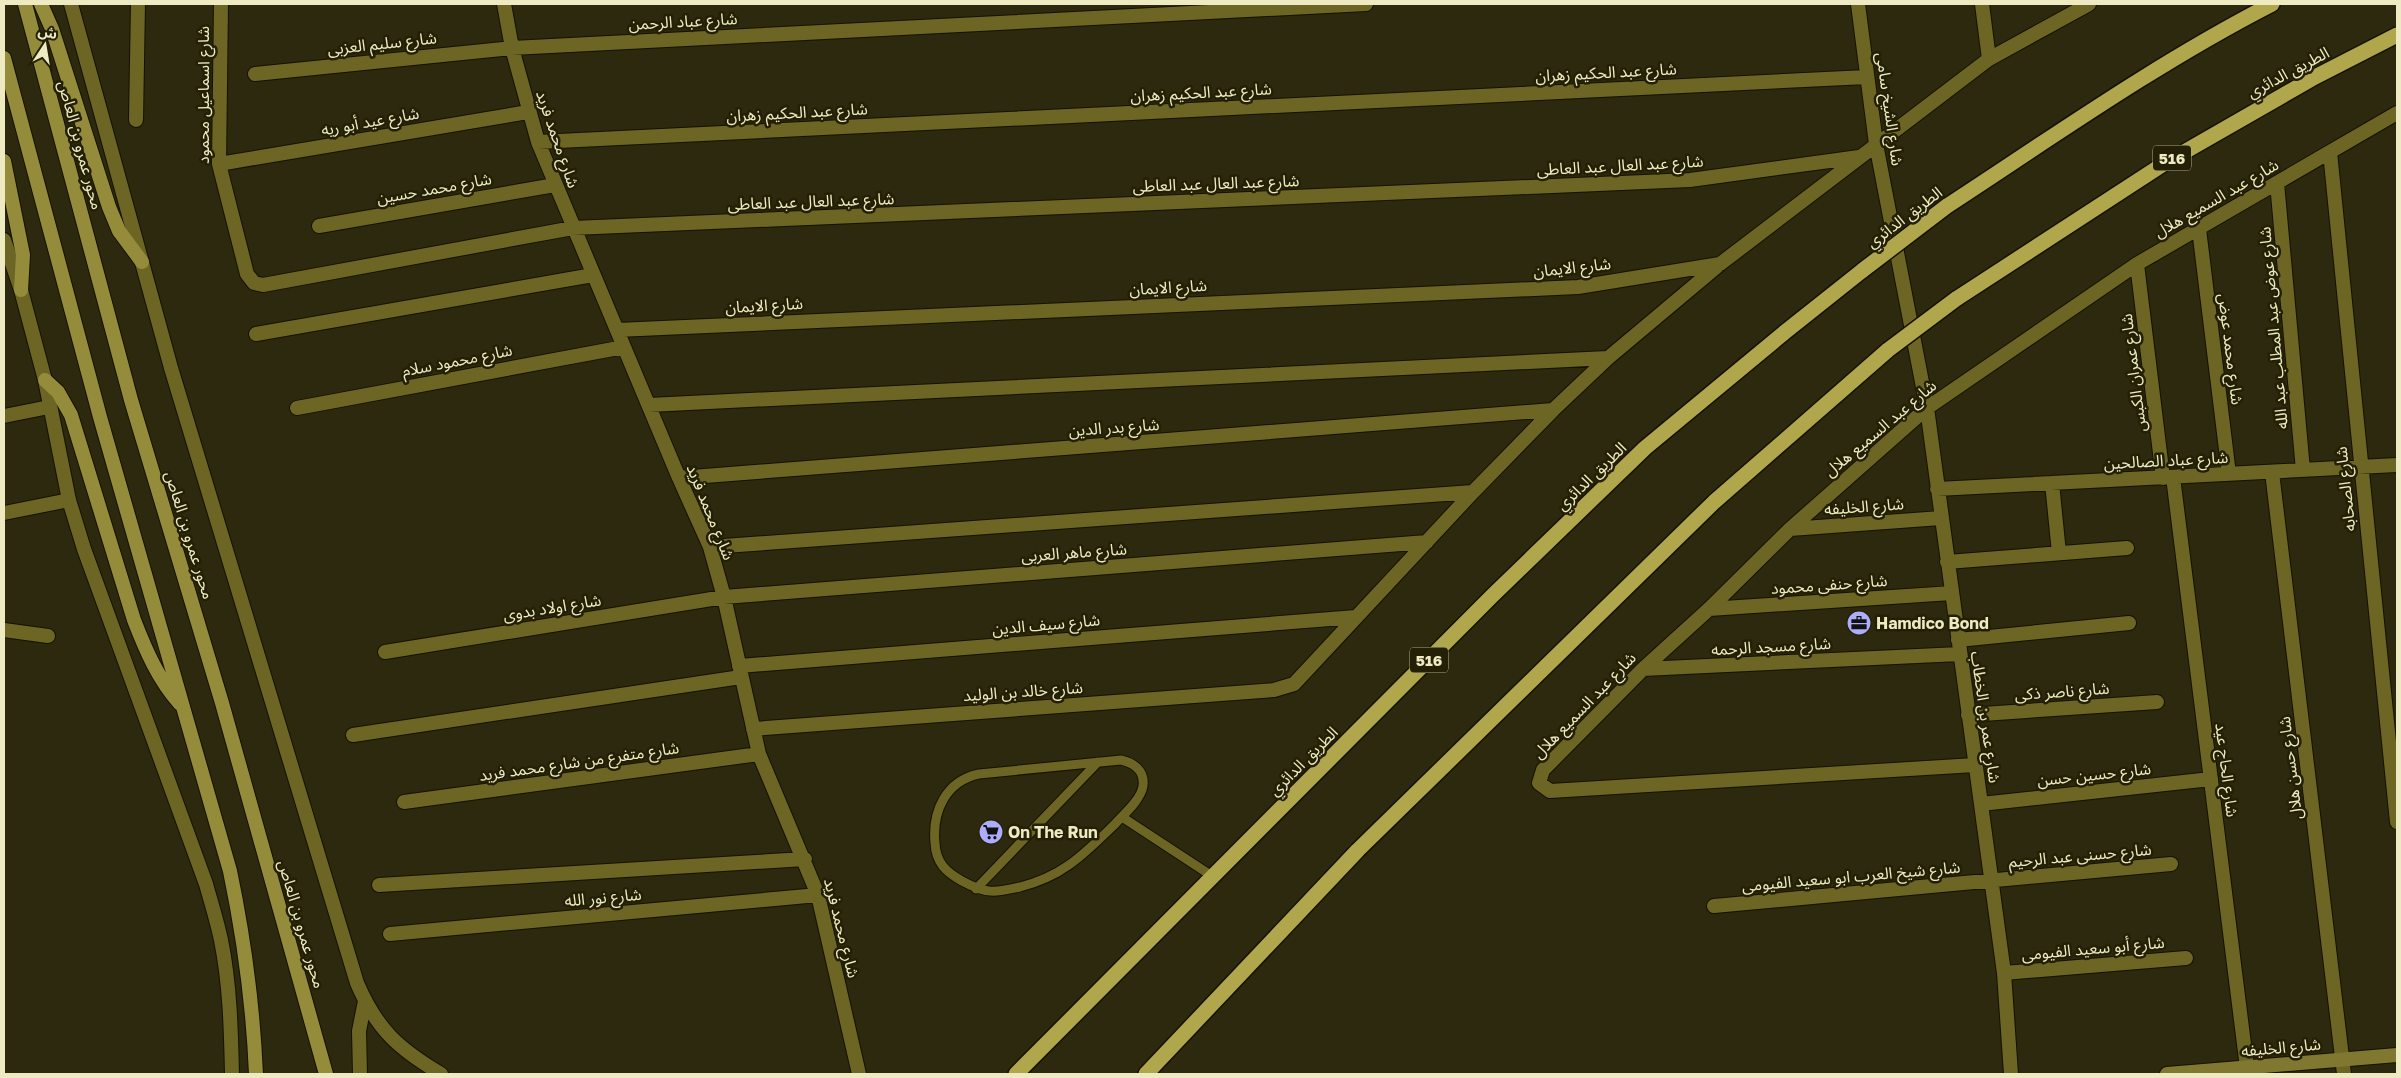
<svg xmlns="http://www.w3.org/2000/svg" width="2401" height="1078" font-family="'Golos Text','Noto Sans Arabic',sans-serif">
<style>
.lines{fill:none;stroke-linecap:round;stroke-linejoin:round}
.service-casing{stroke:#151200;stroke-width:11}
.minor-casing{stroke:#151200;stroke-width:16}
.tertiary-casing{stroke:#151200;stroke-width:16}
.secondary-casing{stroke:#151200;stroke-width:16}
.primary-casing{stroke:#151200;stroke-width:16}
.motorway-casing{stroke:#151200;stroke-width:18}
.service{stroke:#6c6524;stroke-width:9}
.minor{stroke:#6c6524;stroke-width:14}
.tertiary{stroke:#6c6524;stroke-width:14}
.secondary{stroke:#807830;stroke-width:14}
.primary{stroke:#958c3b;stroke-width:14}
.motorway{stroke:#b0a64b;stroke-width:15}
.motorway-bridge-casing{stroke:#151200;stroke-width:18;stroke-linecap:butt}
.motorway-bridge{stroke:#b0a64b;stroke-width:15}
.labels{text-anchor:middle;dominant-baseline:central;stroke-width:5;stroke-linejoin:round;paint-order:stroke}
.shield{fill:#232005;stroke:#b1ad89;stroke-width:1}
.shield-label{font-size:15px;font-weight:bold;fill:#eeeac1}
.street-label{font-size:16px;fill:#eeeac1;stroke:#232005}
.poi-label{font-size:16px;font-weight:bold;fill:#eeeac1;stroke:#232005;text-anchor:start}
</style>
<rect width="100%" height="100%" fill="#2c290e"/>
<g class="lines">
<defs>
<path id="service" d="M 1121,760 C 1134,763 1145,771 1143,786 C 1141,800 1123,815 1114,825 C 1083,855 1063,876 1020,887 C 994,893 986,894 962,881 C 946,872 936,863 935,843 C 932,811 946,781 979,774 Z
M 1122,817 L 1212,876
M 976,889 L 1098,762"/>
<path id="minor" d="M 221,4 L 219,164 L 247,274 L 254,283 L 263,285 L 573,228 L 1690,180 L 1859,157
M 504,4 L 512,48 L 538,142 L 679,478 L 710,547 L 724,597 L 759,754 L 818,895 L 859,1074
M 1858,4 L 1876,144 L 1927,408 L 2004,973 L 2011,1074
M 1982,4 L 1989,59
M 255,74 L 512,48 L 1366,4
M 136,120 L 138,4
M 538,142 L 1867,77
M 2330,152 L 2397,822
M 219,164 L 528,112
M 2277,183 L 2303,470
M 319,226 L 555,185
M 2199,229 L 2229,474
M 2137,264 L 2163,478
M 617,330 L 1578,287 L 1720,264
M 256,334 L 593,275
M 649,405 L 1608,358
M 297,408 L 624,347
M 4,416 L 49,407
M 2272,472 L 2344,1074
M 2173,477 L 2247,1068
M 679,478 L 1553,410
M 2052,483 L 2059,553
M 1937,489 L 2397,465
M 4,513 L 69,500
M 1790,529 L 1941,518
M 710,547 L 1473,492
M 1947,562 L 2127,548
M 1709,609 L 1952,593
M 4,630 L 48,636
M 1958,640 L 2129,623
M 385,652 L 724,597 L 1427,542
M 739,666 L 1356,617
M 1643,669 L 1960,654
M 1968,715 L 2157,702
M 753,729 L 1274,690 L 1294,684 L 1473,492 L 1553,410 L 1608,358 L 1720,264 L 1989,59 L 2089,4
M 353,735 L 741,677
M 1975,765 L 1550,791 L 1539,783 L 1543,770 L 1643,669 L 1709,609 L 1790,529 L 1927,408 L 2137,264 L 2397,113
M 404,802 L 759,754
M 1981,804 L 2211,779
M 379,885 L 805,859
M 1714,906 L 2171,864
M 390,934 L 818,895
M 2004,973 L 2186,958"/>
<path id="tertiary" d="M 71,4 L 171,368 L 357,983 C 377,1030 399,1049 441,1074
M 4,240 L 21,290 L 45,380 L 69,500 L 84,549 L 206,884 C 211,902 217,921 221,940 C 230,984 231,1030 232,1074
M 360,1074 L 359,1031 L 365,1001"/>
<path id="secondary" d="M 2167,1074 L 2397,1055"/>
<path id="primary" d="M 25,4 L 131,400 L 222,703 L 326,1074
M 41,4 L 52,29 L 109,207 L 119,231 L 142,262
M 4,58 L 100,417 L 230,871 C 244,938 253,1005 256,1074
M 4,161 L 23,255 L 21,290
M 45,380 L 58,392 L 71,415 L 134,620 C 146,651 158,679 180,704"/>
<path id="motorway" d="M 1947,206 C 2054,136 2159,62 2272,4
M 1956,299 L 2165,163 L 2315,77 L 2397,35
M 1016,1074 L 1492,596 L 1645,448 L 1785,332 L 1863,270
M 1146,1074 L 1358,850 L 1714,502 L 1888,350"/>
</defs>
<!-- service casing -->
<use href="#service" class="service-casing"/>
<!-- minor casing -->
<use href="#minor" class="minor-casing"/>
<!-- tertiary casing -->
<use href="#tertiary" class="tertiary-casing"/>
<!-- secondary casing -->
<use href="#secondary" class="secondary-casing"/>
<!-- primary casing -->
<use href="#primary" class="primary-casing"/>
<!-- motorway casing -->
<use href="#motorway" class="motorway-casing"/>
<!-- service -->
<use href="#service" class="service"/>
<!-- minor -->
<use href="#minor" class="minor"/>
<!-- tertiary -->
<use href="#tertiary" class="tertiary"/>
<!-- secondary -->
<use href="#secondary" class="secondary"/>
<!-- primary -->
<use href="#primary" class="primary"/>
<!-- motorway -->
<use href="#motorway" class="motorway"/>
<defs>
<path id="motorway-bridge" d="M 1863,270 L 1947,206
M 1888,350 L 1956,299"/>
</defs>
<!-- motorway-bridge casing -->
<use href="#motorway-bridge" class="motorway-bridge-casing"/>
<!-- motorway-bridge -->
<use href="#motorway-bridge" class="motorway-bridge"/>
</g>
<!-- icons -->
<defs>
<symbol id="office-disc" viewBox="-11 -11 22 22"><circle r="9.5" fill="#adaefb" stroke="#232005"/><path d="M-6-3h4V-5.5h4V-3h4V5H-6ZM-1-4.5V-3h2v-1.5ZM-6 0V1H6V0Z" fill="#111"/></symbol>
<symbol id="supermarket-disc" viewBox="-11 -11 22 22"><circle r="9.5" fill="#adaefb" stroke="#232005"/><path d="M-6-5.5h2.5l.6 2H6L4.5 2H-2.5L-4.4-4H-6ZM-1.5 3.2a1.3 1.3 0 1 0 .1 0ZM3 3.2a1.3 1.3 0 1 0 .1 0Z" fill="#111"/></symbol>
</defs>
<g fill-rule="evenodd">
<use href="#office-disc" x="1845" y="609" width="28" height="28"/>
<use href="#supermarket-disc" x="977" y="818" width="28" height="28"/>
</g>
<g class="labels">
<!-- shield labels -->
<g class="shield">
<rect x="2153" y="145.5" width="38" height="25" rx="4"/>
<rect x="1410" y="647.5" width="38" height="25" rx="4"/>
</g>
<g class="shield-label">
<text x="2172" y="158">516</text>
<text x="1429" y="660">516</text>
</g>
<!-- street labels -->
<g class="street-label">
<text transform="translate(683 21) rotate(-3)">شارع عباد الرحمن</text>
<text transform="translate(382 43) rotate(-6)">شارع سليم العزبى</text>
<text transform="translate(1606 72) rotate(-3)">شارع عبد الحكيم زهران</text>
<text transform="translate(2288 72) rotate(-28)">الطريق الدائري</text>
<text transform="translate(1201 92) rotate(-3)">شارع عبد الحكيم زهران</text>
<text transform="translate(203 95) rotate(-90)">شارع اسماعيل محمود</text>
<text transform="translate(1890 109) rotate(82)">شارع الشيخ سامى</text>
<text transform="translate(797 112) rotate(-3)">شارع عبد الحكيم زهران</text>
<text transform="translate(370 121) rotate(-10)">شارع عيد أبو ريه</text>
<text transform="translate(558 139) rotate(71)">شارع محمد فريد</text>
<text transform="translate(81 145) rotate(75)">محور عمرو بن العاص</text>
<text transform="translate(1620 165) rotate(-3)">شارع عبد العال عبد العاطى</text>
<text transform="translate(1216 183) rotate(-2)">شارع عبد العال عبد العاطى</text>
<text transform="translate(434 188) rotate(-10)">شارع محمد حسين</text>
<text transform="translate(2216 198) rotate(-30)">شارع عبد السميع هلال</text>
<text transform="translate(811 201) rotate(-2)">شارع عبد العال عبد العاطى</text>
<text transform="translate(1904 217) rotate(-37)">الطريق الدائري</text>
<text transform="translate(1572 267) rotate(-6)">شارع الايمان</text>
<text transform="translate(1168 287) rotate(-3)">شارع الايمان</text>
<text transform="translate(764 305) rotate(-3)">شارع الايمان</text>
<text transform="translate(2273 328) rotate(-95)">شارع عوض عبد المطلب عبد الله</text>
<text transform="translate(2231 349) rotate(83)">شارع محمد عوض</text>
<text transform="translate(457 360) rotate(-11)">شارع محمود سلام</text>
<text transform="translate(2133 373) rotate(-97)">شارع عمران الكبس</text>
<text transform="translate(1114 427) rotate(-4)">شارع بدر الدين</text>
<text transform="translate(1880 428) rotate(-40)">شارع عبد السميع هلال</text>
<text transform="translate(2166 460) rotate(-3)">شارع عباد الصالحين</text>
<text transform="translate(1591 476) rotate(-44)">الطريق الدائري</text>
<text transform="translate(2345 489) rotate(-96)">شارع الصحابه</text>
<text transform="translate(1864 506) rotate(-4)">شارع الخليفه</text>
<text transform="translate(711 512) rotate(68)">شارع محمد فريد</text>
<text transform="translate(190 535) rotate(73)">محور عمرو بن العاص</text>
<text transform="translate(1074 552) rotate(-4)">شارع ماهر العربى</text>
<text transform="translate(1829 584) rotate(-4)">شارع حنفى محمود</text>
<text transform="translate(552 607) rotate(-9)">شارع اولاد بدوى</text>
<text transform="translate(1046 624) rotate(-5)">شارع سيف الدين</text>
<text transform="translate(1771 646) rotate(-3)">شارع مسجد الرحمه</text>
<text transform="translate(1023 691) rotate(-4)">شارع خالد بن الوليد</text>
<text transform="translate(2062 691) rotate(-4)">شارع ناصر ذكى</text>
<text transform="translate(1584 705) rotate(-46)">شارع عبد السميع هلال</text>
<text transform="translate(1986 717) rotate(82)">شارع عمر بن الخطاب</text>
<text transform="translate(579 761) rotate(-8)">شارع متفرع من شارع محمد فريد</text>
<text transform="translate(1303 761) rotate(-45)">الطريق الدائري</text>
<text transform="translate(2290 768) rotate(-97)">شارع حسن هلال</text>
<text transform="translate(2227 770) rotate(83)">شارع الحاج عيد</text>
<text transform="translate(2094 774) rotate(-6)">شارع حسين حسن</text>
<text transform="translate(2080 855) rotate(-5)">شارع حسنى عبد الرحيم</text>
<text transform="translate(1851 876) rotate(-5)">شارع شيخ العرب ابو سعيد الفيومى</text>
<text transform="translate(603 897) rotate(-5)">شارع نور الله</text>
<text transform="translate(302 924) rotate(74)">محور عمرو بن العاص</text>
<text transform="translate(842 928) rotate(76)">شارع محمد فريد</text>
<text transform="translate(2093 948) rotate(-5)">شارع أبو سعيد الفيومى</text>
<text transform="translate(2281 1047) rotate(-5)">شارع الخليفه</text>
</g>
<!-- poi labels -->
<g class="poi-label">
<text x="1876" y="623">Hamdico Bond</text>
<text x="1008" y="832">On The Run</text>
</g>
</g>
<!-- border -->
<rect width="2401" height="1078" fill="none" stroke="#eeeac1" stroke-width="10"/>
<!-- north arrow -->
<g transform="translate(45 45) rotate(12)" stroke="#232005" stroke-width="4" paint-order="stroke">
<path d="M0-4L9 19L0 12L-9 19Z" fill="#eeeac1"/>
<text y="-8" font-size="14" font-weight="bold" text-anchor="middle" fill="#eeeac1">ش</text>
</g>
</svg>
